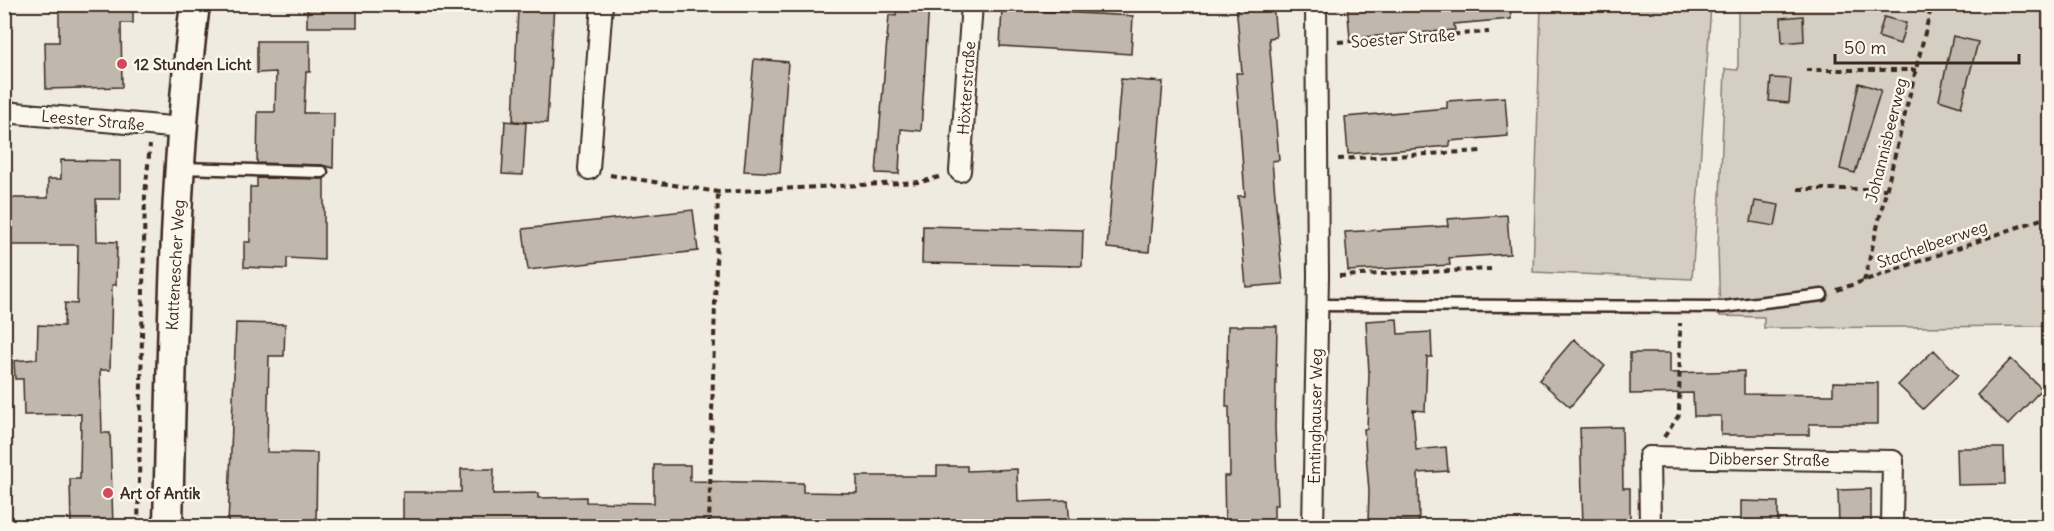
<svg xmlns="http://www.w3.org/2000/svg" width="2054" height="531" font-family="Delius,sans-serif">
<style>
.built{fill:#e2dcd1}
.green{fill:#d5cec3;stroke:#887c70;stroke-width:1.5}
.building{fill:#c0b8ad;stroke:#3b2a1e;stroke-width:1.5}
.lines{fill:none;stroke-linecap:round;stroke-linejoin:round}
.lane-casing{stroke:#3b2a1e;stroke-width:15}
.street-casing{stroke:#3b2a1e;stroke-width:24}
.secondary-casing{stroke:#3b2a1e;stroke-width:33}
.path{stroke:#3b2a1e;stroke-width:4;stroke-dasharray:6 4.5;stroke-linecap:butt}
.lane{stroke:#fbf7ec;stroke-width:10}
.street{stroke:#fbf7ec;stroke-width:20}
.secondary{stroke:#fbf7ec;stroke-width:28}
.poi-dot{fill:#d1495b;stroke:#fbf7ec;stroke-width:2}
.labels{text-anchor:middle;dominant-baseline:central;stroke-width:5;stroke-linejoin:round;paint-order:stroke}
.street-label{font-size:16px;fill:#3b2a1e;stroke:#fbf7ec}
.poi-label{font-size:16px;font-weight:bold;fill:#3b2a1e;stroke:#fbf7ec;text-anchor:start}
</style>
<rect width="100%" height="100%" fill="#f0ebe0"/>
<filter id="ink" filterUnits="userSpaceOnUse"><feTurbulence type="fractalNoise" baseFrequency=".0167" numOctaves="2"/><feDisplacementMap in="SourceGraphic" scale="12" xChannelSelector="R" yChannelSelector="G"/><feConvolveMatrix kernelMatrix="1 2 1 2 8 2 1 2 1" color-interpolation-filters="sRGB"/></filter>
<g filter="url(#ink)">
<!-- built -->
<path class="built" d="M 1082,517 L 1157,517 L 1157,526 L 1082,526 Z"/>
<!-- green -->
<path class="green" d="M 1541,5 L 1711,5 L 1692,279 L 1533,272 Z
M 1738,5 L 2049,5 L 2049,326 L 1764,328 L 1764,317 L 1720,316 L 1718,248 L 1725,69 L 1738,70 Z"/>
<!-- building -->
<path class="building" d="M 59,4 L 133,4 L 133,23 L 121,23 L 122,87 L 46,89 L 45,42 L 59,42 Z
M 307,4 L 347,4 L 347,8 L 357,8 L 357,27 L 307,27 Z
M 522,4 L 554,4 L 547,123 L 513,121 L 518,8 L 522,8 Z
M 897,4 L 929,4 L 921,131 L 901,129 L 899,174 L 876,173 L 889,15 L 896,16 Z
M 1236,4 L 1273,4 L 1276,37 L 1269,38 L 1279,160 L 1272,161 L 1283,284 L 1246,287 L 1238,196 L 1245,196 L 1236,73 L 1242,73 Z
M 1347,4 L 1510,4 L 1511,19 L 1454,24 L 1455,30 L 1350,38 Z
M 1002,9 L 1133,16 L 1131,54 L 1000,46 Z
M 1803,16 L 1804,41 L 1782,43 L 1781,18 Z
M 1884,17 L 1906,23 L 1900,44 L 1878,37 Z
M 1953,36 L 1978,42 L 1961,107 L 1939,100 Z
M 257,41 L 310,41 L 310,72 L 306,72 L 304,113 L 334,113 L 333,168 L 322,165 L 257,163 L 258,112 L 275,112 L 276,72 L 257,73 Z
M 754,59 L 788,62 L 780,173 L 744,171 Z
M 1771,78 L 1791,79 L 1789,103 L 1769,101 Z
M 1121,79 L 1163,82 L 1149,252 L 1107,248 Z
M 1859,83 L 1881,90 L 1855,173 L 1840,169 Z
M 1505,97 L 1508,136 L 1450,141 L 1450,146 L 1348,154 L 1345,117 L 1447,108 L 1447,101 Z
M 505,121 L 526,123 L 523,175 L 502,174 Z
M 61,160 L 120,161 L 120,199 L 96,199 L 97,241 L 117,242 L 116,285 L 112,285 L 110,370 L 100,370 L 102,433 L 110,433 L 113,526 L 71,526 L 70,479 L 80,479 L 81,414 L 24,415 L 23,379 L 15,379 L 14,361 L 37,359 L 38,325 L 64,326 L 65,303 L 77,304 L 78,245 L 4,245 L 4,205 L 8,205 L 8,198 L 48,198 L 48,179 L 61,179 Z
M 257,178 L 324,179 L 324,260 L 287,258 L 287,269 L 244,267 L 244,242 L 250,242 L 250,187 L 257,187 Z
M 1755,201 L 1779,205 L 1775,226 L 1751,222 Z
M 693,210 L 698,251 L 528,270 L 523,229 Z
M 1507,215 L 1510,254 L 1449,258 L 1450,265 L 1348,271 L 1345,232 L 1448,226 L 1447,219 Z
M 923,226 L 1083,230 L 1082,266 L 922,263 Z
M 1397,319 L 1398,334 L 1431,332 L 1432,357 L 1427,357 L 1425,411 L 1413,410 L 1416,450 L 1446,447 L 1448,471 L 1418,473 L 1419,521 L 1368,522 L 1369,491 L 1364,429 L 1367,429 L 1369,373 L 1366,321 Z
M 236,323 L 285,324 L 284,356 L 269,356 L 267,452 L 317,453 L 316,526 L 228,526 Z
M 1228,326 L 1277,326 L 1275,427 L 1278,505 L 1274,505 L 1274,526 L 1225,526 L 1224,476 L 1230,476 L 1229,407 L 1226,407 Z
M 1574,339 L 1605,366 L 1570,407 L 1539,380 Z
M 1934,350 L 1958,375 L 1923,409 L 1898,385 Z
M 1630,353 L 1670,353 L 1670,373 L 1744,371 L 1744,394 L 1833,395 L 1833,382 L 1878,383 L 1878,424 L 1809,424 L 1809,435 L 1721,435 L 1721,416 L 1694,416 L 1693,393 L 1630,394 Z
M 2011,359 L 2042,389 L 2008,425 L 1977,395 Z
M 1622,427 L 1623,488 L 1630,488 L 1630,526 L 1583,526 L 1580,428 Z
M 1957,448 L 2004,448 L 2005,484 L 1958,485 Z
M 654,465 L 690,465 L 690,481 L 803,483 L 803,492 L 857,493 L 857,476 L 937,476 L 937,466 L 967,466 L 967,471 L 1017,469 L 1018,502 L 1068,500 L 1070,526 L 403,526 L 403,492 L 461,492 L 461,469 L 494,469 L 493,494 L 538,493 L 538,498 L 586,497 L 586,502 L 654,503 Z
M 1871,489 L 1871,526 L 1839,526 L 1838,490 Z
M 1741,501 L 1778,502 L 1778,526 L 1741,526 Z"/>
<g class="lines">
<defs>
<path id="lane" d="M 180,168 L 322,172
M 1317,305 L 1723,307 L 1822,295"/>
<path id="street" d="M 4,112 L 182,128
M 589,169 L 602,4
M 960,171 L 972,4
M 1313,526 L 1318,277 L 1316,4
M 1650,526 L 1649,457 L 1893,461 L 1892,526"/>
<path id="secondary" d="M 168,526 C 172,352 173,178 195,4"/>
</defs>
<!-- lane casing -->
<use href="#lane" class="lane-casing"/>
<!-- street casing -->
<use href="#street" class="street-casing"/>
<!-- secondary casing -->
<use href="#secondary" class="secondary-casing"/>
<!-- path -->
<path class="path" d="M 1338,42 L 1489,32
M 1806,70 L 1916,70
M 1338,159 L 1482,151
M 610,175 L 718,192 L 921,182 L 939,177
M 1798,189 L 1886,189
M 1339,276 L 1491,269
M 1864,281 L 1932,4
M 1837,290 L 2050,216
M 1664,437 L 1679,415 L 1680,323
M 138,526 L 145,195 L 150,145
M 709,526 L 718,192"/>
<!-- lane -->
<use href="#lane" class="lane"/>
<!-- street -->
<use href="#street" class="street"/>
<!-- secondary -->
<use href="#secondary" class="secondary"/>
</g>
</g>
<!-- markers -->
<g class="poi-dot">
<circle cx="122" cy="64" r="6"/>
<circle cx="108" cy="493" r="6"/>
</g>
<g class="labels">
<!-- street labels -->
<g class="street-label">
<text transform="translate(1403 38) rotate(-4)">Soester Straße</text>
<text transform="translate(966 88) rotate(-86)">Höxterstraße</text>
<text transform="translate(93 120) rotate(5)">Leester Straße</text>
<text transform="translate(1886 140) rotate(-76)">Johannisbeerweg</text>
<text transform="translate(1932 244) rotate(-19)">Stachelbeerweg</text>
<text transform="translate(175 265) rotate(-87)">Kattenescher Weg</text>
<text transform="translate(1315 416) rotate(-89)">Emtinghauser Weg</text>
<text transform="translate(1769 459) rotate(1)">Dibberser Straße</text>
</g>
<!-- poi labels -->
<g class="poi-label">
<text x="134" y="64">12 Stunden Licht</text>
<text x="120" y="493">Art of Antik</text>
</g>
</g>
<!-- margin -->
<rect width="2054" height="531" fill="none" stroke="#fbf7ec" stroke-width="24"/>
<rect x="12" y="12" width="2030" height="507" fill="none" stroke="#3b2a1e" stroke-width="2" filter="url(#ink)"/>
<!-- scale -->
<path d="M1835 54v9h184v-9" fill="none" stroke="#3b2a1e" stroke-width="3"/>
<text x="1844" y="54" font-size="18" fill="#3b2a1e" stroke="#fbf7ec" stroke-width="4.5" paint-order="stroke">50 m</text>
</svg>
